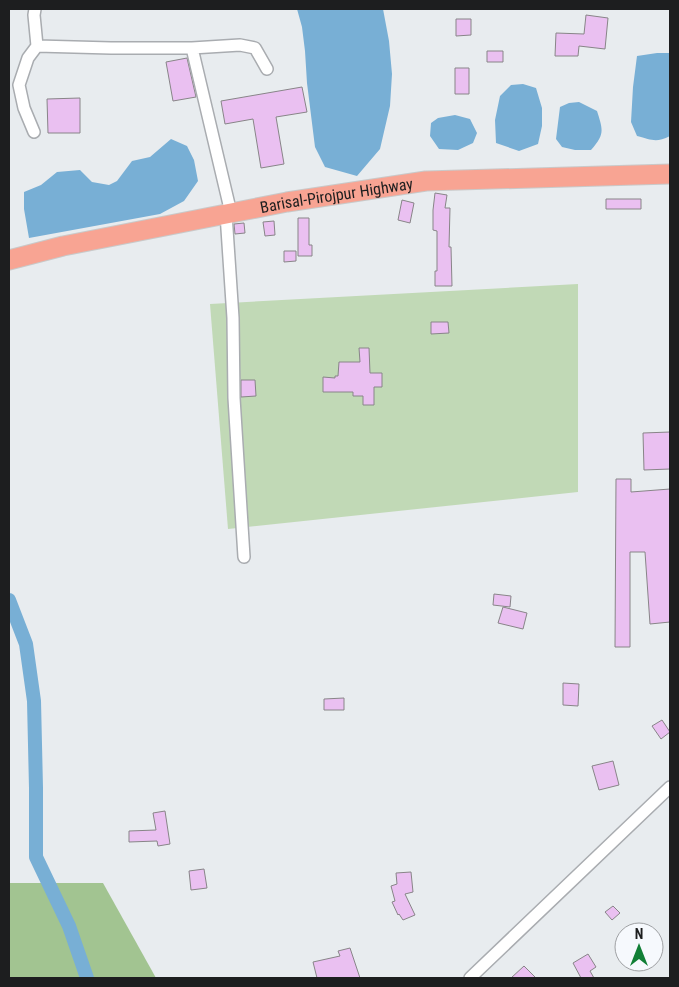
<svg xmlns="http://www.w3.org/2000/svg" width="679" height="987" font-family="'Roboto Condensed',sans-serif">
<style>
.green{fill:#c1d9b6}
.forest{fill:#a2c491}
.water{fill:#78afd5}
.lines{fill:none;stroke-linecap:round;stroke-linejoin:round}
.canal{stroke:#78afd5;stroke-width:14}
.building{fill:#eac0f1;stroke:#888588}
.minor-casing{stroke:#a9acb0;stroke-width:14}
.trunk-casing{stroke:#c9c9c9;stroke-width:21}
.minor{stroke:#fff;stroke-width:11}
.trunk{stroke:#f8a493;stroke-width:19}
.labels{text-anchor:middle;dominant-baseline:central;stroke-width:5;stroke-linejoin:round;paint-order:stroke}
.street-label{font-size:16px;fill:#1d1e1f;stroke:#f6f9fd}
</style>
<rect width="100%" height="100%" fill="#e8ecef"/>
<!-- green -->
<path class="green" d="M 578,284 L 578,492 L 228,529 L 210,304 Z"/>
<!-- forest -->
<path class="forest" d="M 9,883 L 103,883 L 156,978 L 9,978 Z"/>
<!-- water -->
<path class="water" d="M 297,9 L 383,9 L 389,41 L 392,74 L 390,106 L 380,149 L 357,176 L 325,167 L 315,147 L 307,83 L 305,51 L 302,27 Z
M 657,53 L 670,53 L 670,136 C 656,143 652,140 637,136 L 631,122 L 633,87 L 637,56 Z
M 523,84 L 536,88 L 542,108 L 542,126 L 538,144 L 519,151 L 496,143 L 495,120 L 500,96 L 511,85 Z
M 579,102 L 597,111 C 603,130 605,134 591,150 L 575,150 L 562,147 L 556,139 L 560,107 L 569,103 Z
M 455,115 L 470,119 L 477,133 L 473,143 L 458,150 L 439,149 L 430,136 L 431,123 L 438,118 Z
M 171,139 L 187,146 L 194,160 L 198,181 L 184,201 L 160,214 L 29,238 L 24,209 L 24,192 L 41,185 L 57,172 L 80,170 L 92,182 L 109,185 L 117,181 L 132,161 L 150,157 Z"/>
<g class="lines">
<!-- canal -->
<path class="canal" d="M 9,600 L 26,644 L 34,701 L 36,788 L 36,857 L 69,926 L 87,978"/>
</g>
<!-- building -->
<path class="building" d="M 586,15 L 608,18 L 605,49 L 579,46 L 578,56 L 555,56 L 556,33 L 584,34 Z
M 456,19 L 471,19 L 471,35 L 456,36 Z
M 487,51 L 503,51 L 503,62 L 487,62 Z
M 187,58 L 196,97 L 173,101 L 166,62 Z
M 455,68 L 469,68 L 469,94 L 455,94 Z
M 302,87 L 307,112 L 276,117 L 284,164 L 261,168 L 253,119 L 225,124 L 221,101 Z
M 80,98 L 80,133 L 48,133 L 47,99 Z
M 435,193 L 447,195 L 445,208 L 450,208 L 449,247 L 451,247 L 452,286 L 435,286 L 435,271 L 437,271 L 437,231 L 433,230 L 433,210 Z
M 606,199 L 641,199 L 641,209 L 606,209 Z
M 402,200 L 414,203 L 410,223 L 398,220 Z
M 298,218 L 309,218 L 309,245 L 312,245 L 312,256 L 298,256 Z
M 274,221 L 275,235 L 265,236 L 263,222 Z
M 244,223 L 245,233 L 235,234 L 234,224 Z
M 284,251 L 296,251 L 296,261 L 284,262 Z
M 431,322 L 448,322 L 449,333 L 431,334 Z
M 359,348 L 369,348 L 370,373 L 382,373 L 382,387 L 374,387 L 374,405 L 363,405 L 363,396 L 353,396 L 353,392 L 323,392 L 323,377 L 335,378 L 335,376 L 338,376 L 339,362 L 360,362 Z
M 241,380 L 255,380 L 256,396 L 241,397 Z
M 670,432 L 670,469 L 644,470 L 643,433 Z
M 616,479 L 631,479 L 631,492 L 670,489 L 670,622 L 650,624 L 645,552 L 630,552 L 630,647 L 615,647 Z
M 494,594 L 511,596 L 510,607 L 493,605 Z
M 503,607 L 527,613 L 523,629 L 498,623 Z
M 563,683 L 579,684 L 578,706 L 563,705 Z
M 344,698 L 344,710 L 324,710 L 324,699 Z
M 662,720 L 670,732 L 661,739 L 652,726 Z
M 613,761 L 619,785 L 599,790 L 592,766 Z
M 165,811 L 170,844 L 158,846 L 157,841 L 129,842 L 129,831 L 156,830 L 153,813 Z
M 204,869 L 207,888 L 191,890 L 189,871 Z
M 411,872 L 413,892 L 405,894 L 415,915 L 403,920 L 399,914 L 398,915 L 392,902 L 395,901 L 391,886 L 397,884 L 396,873 Z
M 613,906 L 620,913 L 612,920 L 605,912 Z
M 350,948 L 360,978 L 317,978 L 313,962 L 340,956 L 338,951 Z
M 588,954 L 596,967 L 590,971 L 594,978 L 581,978 L 573,963 Z
M 524,966 L 536,978 L 511,978 Z"/>
<g class="lines">
<defs>
<path id="minor" d="M 35,9 L 34,15 L 37,46 L 111,48 L 192,48 L 240,45 L 255,48 L 267,69
M 192,48 L 231,213
M 34,132 L 24,108 L 19,85 L 28,58 L 37,46
M 226,214 L 233,318 L 234,398 L 244,557
M 470,978 L 670,787"/>
<g id="trunk">
<path id="s1" d="M 9,260 L 63,246 L 287,202 L 426,181 L 670,174"/>
</g>
</defs>
<!-- minor casing -->
<use href="#minor" class="minor-casing"/>
<!-- trunk casing -->
<use href="#trunk" class="trunk-casing"/>
<!-- minor -->
<use href="#minor" class="minor"/>
<!-- trunk -->
<use href="#trunk" class="trunk"/>
</g>
<g class="labels">
<!-- street labels -->
<g class="street-label">
<text stroke="none"><textPath href="#s1" startOffset="334">Barisal-Pirojpur Highway</textPath></text>
</g>
</g>
<!-- border -->
<rect width="679" height="987" fill="none" stroke="#1d1e1f" stroke-width="20"/>
<!-- north arrow -->
<g transform="translate(639 947)"><circle r="24" fill="#f6f9fd" stroke="#9fa1a4"/>
<path d="M0-4L9 19L0 12L-9 19Z" fill="#117f36"/>
<text y="-8" font-size="14" font-weight="bold" text-anchor="middle" fill="#1d1e1f">N</text>
</g>
</svg>
